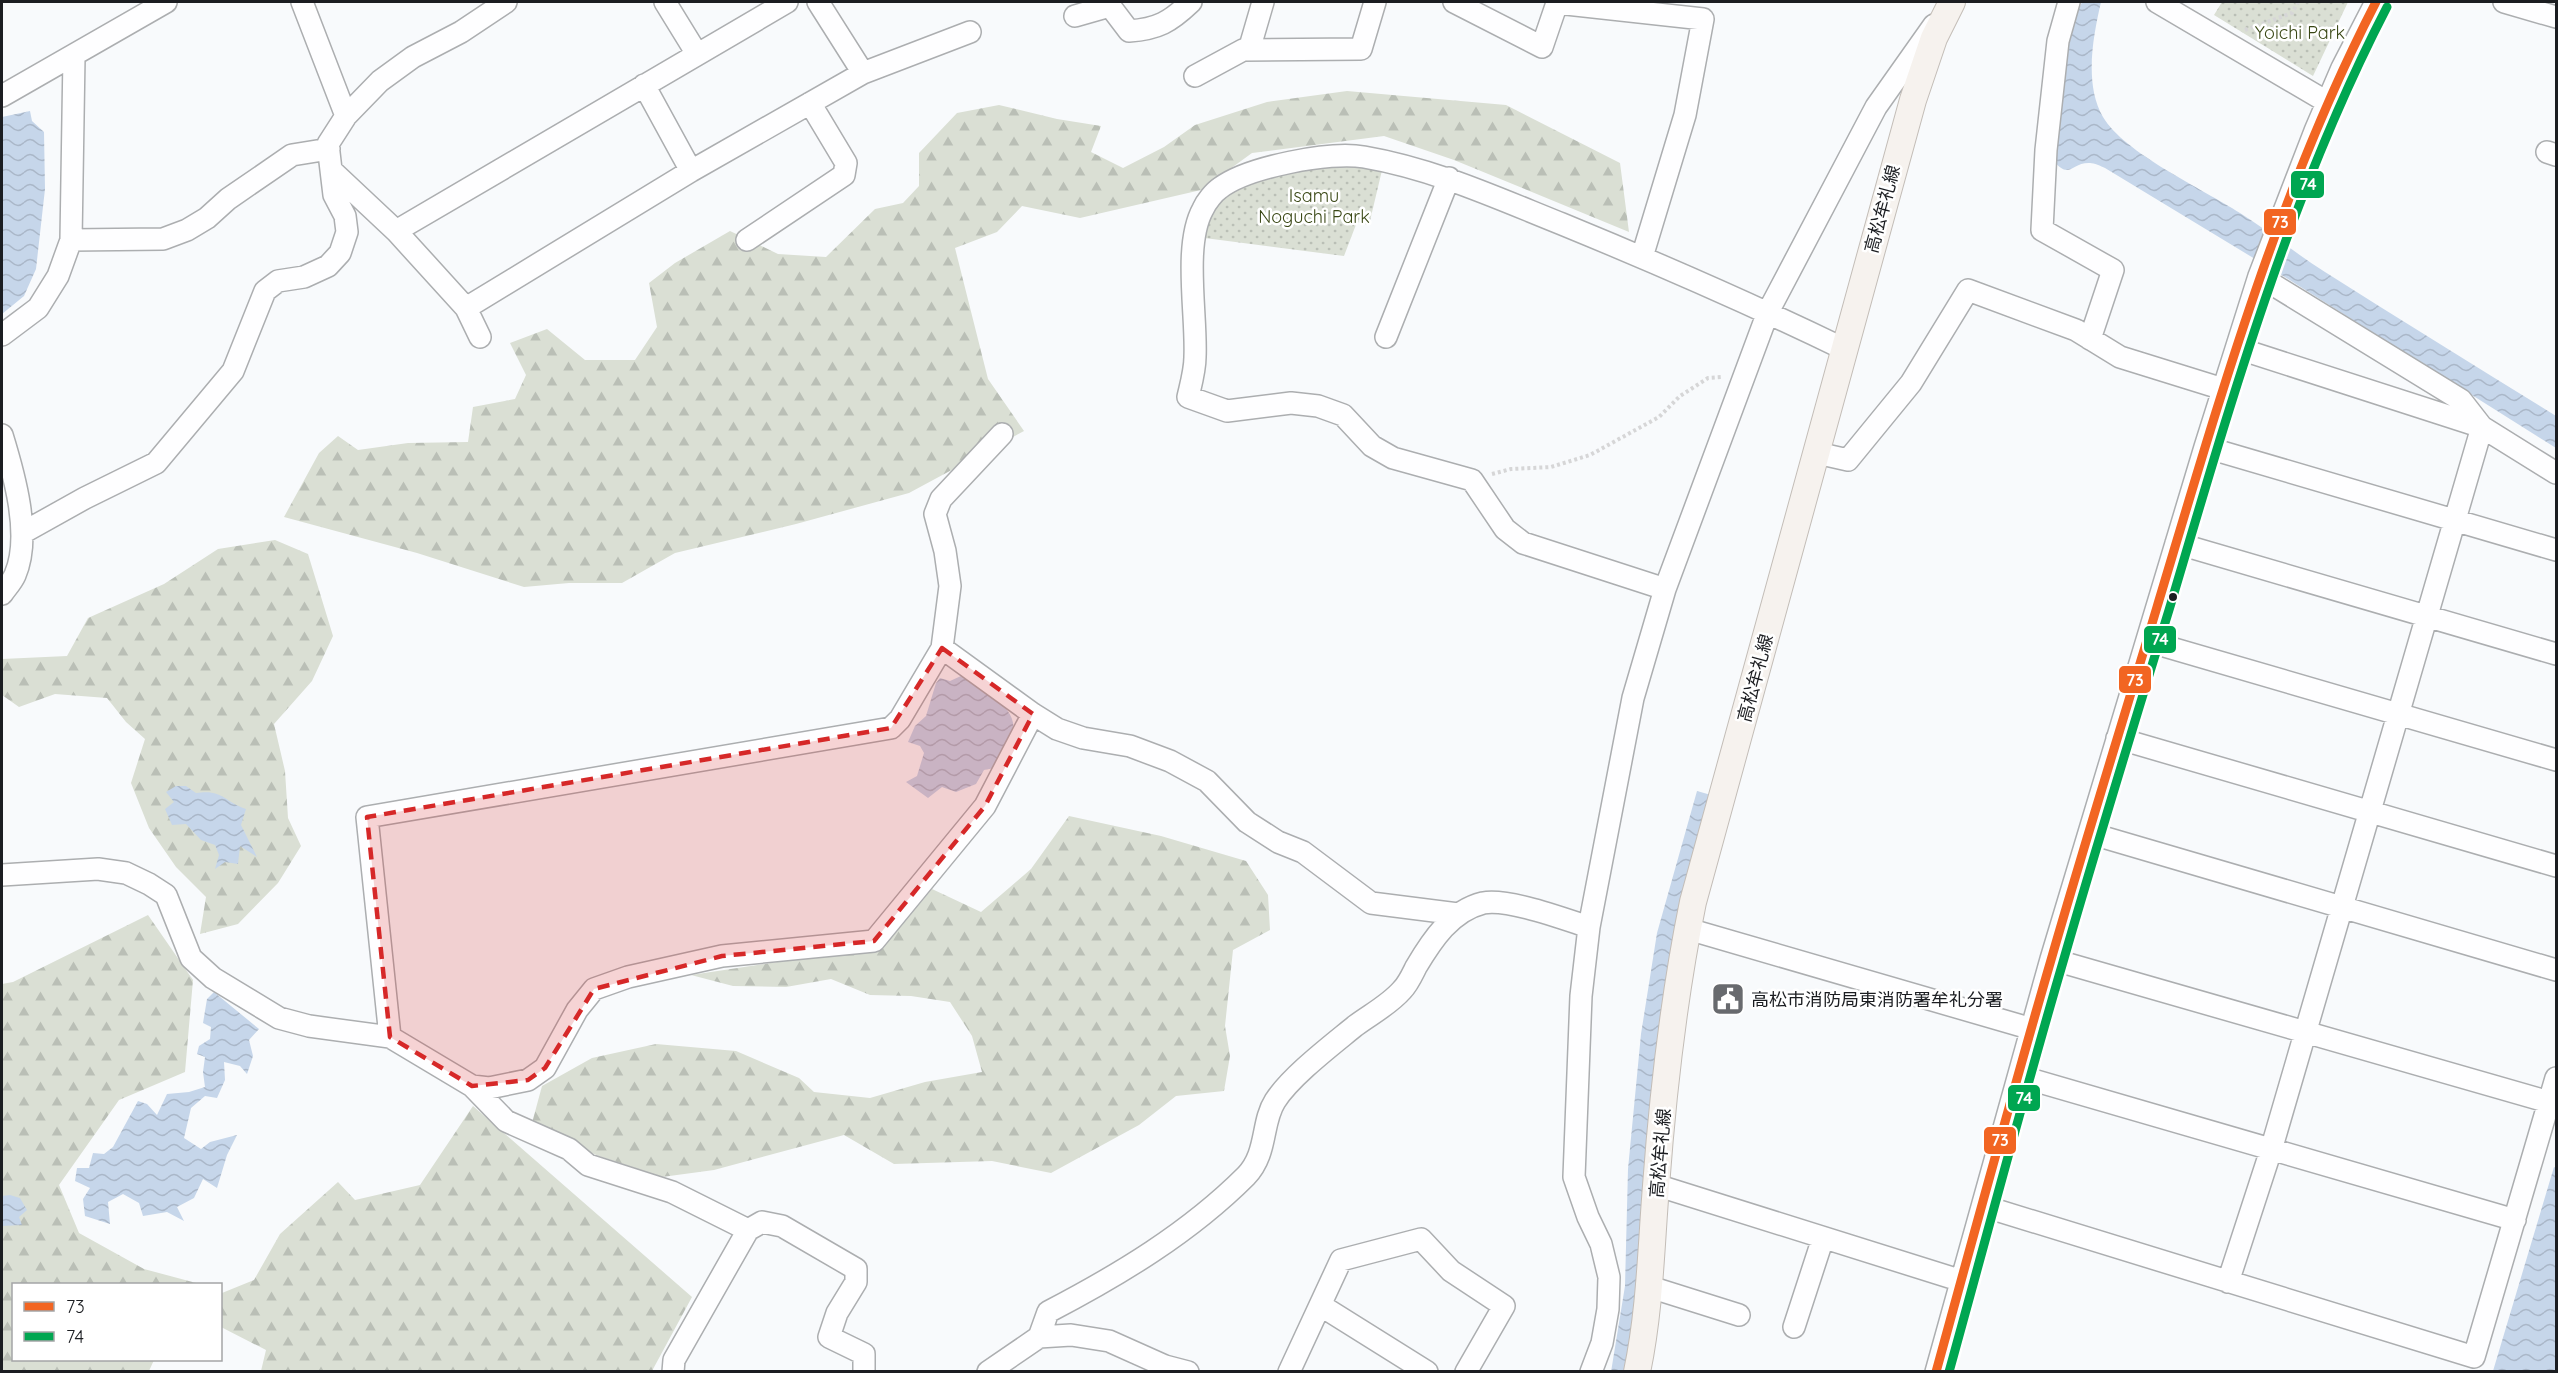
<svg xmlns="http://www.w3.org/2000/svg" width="2558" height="1373" font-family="Quicksand,'Noto Sans JP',sans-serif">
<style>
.green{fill:url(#green-dots)}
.forest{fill:url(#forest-firs)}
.water{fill:url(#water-waves)}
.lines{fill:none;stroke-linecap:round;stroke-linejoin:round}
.minor-casing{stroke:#acaeb0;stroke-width:24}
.major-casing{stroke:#c3bdb7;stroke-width:28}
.path{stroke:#d6d6d7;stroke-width:4;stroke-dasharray:3 3;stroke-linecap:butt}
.minor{stroke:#fefeff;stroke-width:21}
.major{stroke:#f6f2ee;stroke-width:26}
.bus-1-casing{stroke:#fff;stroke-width:14}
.bus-2-casing{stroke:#fff;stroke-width:14}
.bus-1{stroke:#f26522;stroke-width:9}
.bus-2{stroke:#00a651;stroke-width:9}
.marked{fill:#d62828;fill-opacity:0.2;stroke:#d62828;stroke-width:4.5;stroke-dasharray:12 8;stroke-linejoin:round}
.bus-dot{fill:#1b1d21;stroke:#fff;stroke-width:2}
.labels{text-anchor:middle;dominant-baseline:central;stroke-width:5;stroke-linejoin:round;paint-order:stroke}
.park-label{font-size:18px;fill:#394714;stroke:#fff}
.street-label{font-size:18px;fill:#1b1d21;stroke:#fff}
.poi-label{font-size:18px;fill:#1b1d21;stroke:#fff;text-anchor:start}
.line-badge{stroke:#fff;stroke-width:2}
.badge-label{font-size:16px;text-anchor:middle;font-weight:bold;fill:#fff}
</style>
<defs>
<pattern id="green-dots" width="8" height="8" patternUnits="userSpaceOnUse" patternTransform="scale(1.5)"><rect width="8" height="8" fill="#dadfd4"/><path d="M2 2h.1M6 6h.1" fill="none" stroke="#babfb6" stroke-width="1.8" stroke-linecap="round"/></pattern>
<pattern id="forest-firs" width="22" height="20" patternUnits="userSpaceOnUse" patternTransform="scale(1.5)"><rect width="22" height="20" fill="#dadfd4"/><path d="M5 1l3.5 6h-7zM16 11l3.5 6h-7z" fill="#babfb6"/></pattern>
<pattern id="water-waves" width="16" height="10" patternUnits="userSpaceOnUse" patternTransform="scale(1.5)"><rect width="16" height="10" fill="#c6d6ea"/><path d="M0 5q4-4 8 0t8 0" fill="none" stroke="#aab7c8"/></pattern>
</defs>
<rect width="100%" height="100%" fill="#f8fafc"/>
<!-- green -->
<path class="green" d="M 2222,2 L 2348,2 L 2313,76 L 2214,15 Z
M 1324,156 L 1383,166 L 1369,225 L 1357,222 L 1344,256 L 1197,237 L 1219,188 Z"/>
<!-- forest -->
<path class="forest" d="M 1347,91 L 1506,105 L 1620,163 L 1629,232 L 1454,160 L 1384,136 L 1252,153 L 1201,190 L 1080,218 L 1022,206 L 997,232 L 955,248 L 988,379 L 1024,431 L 909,493 L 796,524 L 675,553 L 622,583 L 569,583 L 524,587 L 417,553 L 284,517 L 319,453 L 338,436 L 358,450 L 408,443 L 468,442 L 473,407 L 515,399 L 526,375 L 510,343 L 547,329 L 585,360 L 635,360 L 657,327 L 649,283 L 675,263 L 730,231 L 778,254 L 826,257 L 875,209 L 903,203 L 919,186 L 919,153 L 957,113 L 999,105 L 1057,119 L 1101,126 L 1091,152 L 1123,168 L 1164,147 L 1195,125 L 1267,102 Z
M 275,540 L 308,554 L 333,636 L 312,681 L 274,724 L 285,771 L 288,818 L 301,846 L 278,883 L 238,924 L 200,934 L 206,897 L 176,867 L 149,828 L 131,783 L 145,739 L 126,722 L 107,698 L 55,694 L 19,707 L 2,695 L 2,659 L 67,656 L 88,618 L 164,584 L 218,549 Z
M 1069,816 L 1161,836 L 1246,861 L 1268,895 L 1270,930 L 1233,950 L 1225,1026 L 1230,1056 L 1224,1091 L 1176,1096 L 1139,1125 L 1051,1173 L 992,1161 L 894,1164 L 844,1135 L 714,1170 L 662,1177 L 596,1155 L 532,1123 L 542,1086 L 592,1058 L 656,1044 L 736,1051 L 799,1078 L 814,1092 L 870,1098 L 925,1082 L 982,1072 L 972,1036 L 950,1002 L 911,996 L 870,995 L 831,979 L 786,987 L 733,986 L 691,975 L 884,946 L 932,889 L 981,912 L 1031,869 Z
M 148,915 L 193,980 L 185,1072 L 119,1100 L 59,1185 L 79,1233 L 144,1269 L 200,1284 L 14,1284 L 14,1360 L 154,1360 L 149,1371 L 2,1371 L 2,984 L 13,982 Z
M 473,1106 L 692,1297 L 652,1371 L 261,1371 L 266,1350 L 221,1327 L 222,1293 L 254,1280 L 280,1234 L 338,1182 L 355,1200 L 420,1185 Z"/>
<!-- water -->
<path class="water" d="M 2082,2 L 2101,2 C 2093,37 2084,84 2103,117 C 2124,153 2203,189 2240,213 C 2269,231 2296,254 2325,272 C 2402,321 2479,368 2556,416 L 2556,448 L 2288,279 L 2105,168 C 2101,166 2094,163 2090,163 C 2071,162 2070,181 2053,160 C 2059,106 2058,51 2082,2 Z
M 30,111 L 32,121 L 44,132 L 45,189 L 36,269 L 24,296 L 2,314 L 2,117 Z
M 961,676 C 979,687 1022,708 1012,735 C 1008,747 1000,758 994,768 L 984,770 L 976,784 L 956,792 L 942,787 L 928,798 L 906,782 L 917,776 L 924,753 L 920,746 L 908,742 L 915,726 L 926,716 L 936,683 L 940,678 L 950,681 Z
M 176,786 L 186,786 L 196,793 C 223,789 223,801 246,809 L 241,825 L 257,857 L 240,846 L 238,864 L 225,862 L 215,869 L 219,855 L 215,845 L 201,840 L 186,824 L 172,825 L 165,809 L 174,802 L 166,792 Z
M 1697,791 L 1711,795 L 1627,1371 L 1611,1372 L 1625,1286 L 1628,1169 L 1641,1034 L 1657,933 Z
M 214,992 L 259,1029 L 249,1040 L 253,1056 L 247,1074 L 240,1066 L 224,1062 L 225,1080 L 217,1098 L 205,1096 L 191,1108 L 184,1138 L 201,1149 L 210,1142 L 237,1135 L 227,1155 L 217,1188 L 203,1179 L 194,1198 L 177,1207 L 184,1221 L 167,1212 L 143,1216 L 139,1203 L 123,1194 L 108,1202 L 110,1224 L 85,1216 L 83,1199 L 90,1188 L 75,1181 L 77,1168 L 89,1168 L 93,1153 L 104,1154 L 113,1147 L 138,1101 L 147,1104 L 157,1115 L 167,1094 L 189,1092 L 205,1087 L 203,1072 L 205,1057 L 197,1054 L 199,1046 L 210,1039 L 211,1027 L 203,1023 L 207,999 Z
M 2554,1167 L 2556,1168 L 2556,1371 L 2493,1371 Z
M 10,1195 L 20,1198 L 27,1210 L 19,1217 L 22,1225 L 2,1226 L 2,1196 Z"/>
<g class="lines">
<defs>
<path id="minor" d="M 302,2 L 346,116
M 665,2 L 697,54
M 1454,2 L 1542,47 L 1557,3 L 1703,19 L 1685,115 L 1642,257
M 2069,2 L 2058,41 L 2046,150 L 2042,230 L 2113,270 L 2090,339
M 2157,2 L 2327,102
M 2504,2 L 2556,17
M 1075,16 L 1110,6 L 1129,31 C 1158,29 1170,22 1191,2
M 1249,50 L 1263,2
M 863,73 L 970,32
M 1195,76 L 1243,50 L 1361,49 L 1375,2
M 644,85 L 691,171
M 2,96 L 166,2
M 2547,152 L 2556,155
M 396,231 L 787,2
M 71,240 L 163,239 L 187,230 L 207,218 L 228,199 L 292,155 L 329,149
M 747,240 L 844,175 L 846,163 L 810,103
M 466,308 L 691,171 L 863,73 L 818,2
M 2,335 L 38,308 L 58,276 L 71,240 L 74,56
M 480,337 L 466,308 L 396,231 L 331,170 L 328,144 L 346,116 L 380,81 L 413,57 L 461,32 L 506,2
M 1386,337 L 1449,178
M 2237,348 L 2482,427 L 2556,473
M 2,435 C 14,474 32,536 15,575 C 12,582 6,588 2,594
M 2205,447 L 2556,550
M 1817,453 L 1848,460 L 1911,383 L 1968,290 L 2076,330 L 2120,357 L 2223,389
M 24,532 L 85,498 L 156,463 L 233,371 L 265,291 L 278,281 L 304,277 L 328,266 L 340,253 L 347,232 L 345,216 L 334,195 L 331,170
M 2176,543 L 2556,654
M 1665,589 L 1523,543 L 1505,529 L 1472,480 L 1393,458 L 1372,446 L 1343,415 L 1318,406 L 1291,403 L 1227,411 L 1188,397 C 1191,384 1195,370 1195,357 C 1197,315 1183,245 1203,209 C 1206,202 1214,192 1220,188 C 1248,167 1330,151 1364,157 C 1434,169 1497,198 1562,224 C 1657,263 1751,304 1844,349
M 2147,641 L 2556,760
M 942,648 L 1033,714 L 1057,729 L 1083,738 L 1130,746 L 1170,761 L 1207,781 L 1247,822 L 1278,842 L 1303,852 L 1371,903 L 1458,914
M 2117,738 L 2556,866
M 2089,833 L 2556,970
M 2,875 L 98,869 L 126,873 L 149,884 L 166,895 L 191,958 L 213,978 L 279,1018 L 309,1026 L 390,1037 L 472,1086 L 506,1121 L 569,1149 L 588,1165 L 672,1192 L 748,1230 L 674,1360 L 673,1372
M 1688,929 L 2032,1029
M 2051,959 L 2549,1102
M 390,1037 L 367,817 L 891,728 L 900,719 L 942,648 L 950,586 L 945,551 L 935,514 L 941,499 L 1002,434
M 2019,1076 L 2515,1220
M 472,1086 L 489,1088 L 528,1080 L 545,1068 L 577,1010 L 594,989 L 628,977 L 722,956 L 874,941 L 985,806 L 1033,714
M 1656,1185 L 1962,1281
M 1983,1206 L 2474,1357 L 2556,1078
M 748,1230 L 762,1222 L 782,1226 L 856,1269 L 856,1282 L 837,1313 L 829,1337 L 864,1354 L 864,1372
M 2228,1282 L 2271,1150 L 2482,427 L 2461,400 L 2259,276
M 1650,1287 L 1739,1315
M 1320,1305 L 1427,1372
M 1794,1327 L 1823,1238
M 1039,1337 L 1048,1312 C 1119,1275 1189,1233 1246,1176 C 1268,1153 1261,1123 1275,1101 C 1291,1076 1332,1045 1355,1026 C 1371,1014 1389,1005 1402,990 C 1408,984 1412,975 1416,967 C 1432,940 1451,911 1483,903 C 1508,898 1564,919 1589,927
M 988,1372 L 1039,1337 L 1071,1335 L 1109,1341 L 1165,1366 L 1188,1372
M 1289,1372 L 1341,1260 L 1421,1239 L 1451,1271 L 1504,1306 L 1466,1372
M 1591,1372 L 1602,1343 L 1608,1309 L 1609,1277 L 1601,1244 L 1588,1217 L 1574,1177 L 1581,996 L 1589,927 L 1633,698 L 1665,589 L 1768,312 L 1876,107 L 1934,25
M 1936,1372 L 2051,959 L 2205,447 L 2259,276 L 2315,131 L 2342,68 L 2376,2"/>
<path id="major" d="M 1637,1372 C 1650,1310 1651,1248 1656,1186 C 1663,1091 1674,995 1693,902 L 1913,100 L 1934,38 L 1952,2"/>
</defs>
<!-- minor casing -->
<use href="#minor" class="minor-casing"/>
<!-- major casing -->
<use href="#major" class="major-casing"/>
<!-- path -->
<path class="path" d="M 2245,30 L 2292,13 L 2298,2
M 1492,474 L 1511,469 L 1551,467 L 1590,455 L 1659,417 L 1680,396 L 1708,378 L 1722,377"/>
<!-- minor -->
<use href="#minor" class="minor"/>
<!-- major -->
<use href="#major" class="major"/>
<defs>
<path id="bus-1" d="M 1936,1372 C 1974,1234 2011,1097 2051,960 C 2085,842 2122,724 2157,607 C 2219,401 2277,194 2376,2"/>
<path id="bus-2" d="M 1949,1372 C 1987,1235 2023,1098 2063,962 C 2097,844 2133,727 2169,610 C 2230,405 2288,198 2387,7"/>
</defs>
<!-- bus-1 casing -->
<use href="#bus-1" class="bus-1-casing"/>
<!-- bus-2 casing -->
<use href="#bus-2" class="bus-2-casing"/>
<!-- bus-1 -->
<use href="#bus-1" class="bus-1"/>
<!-- bus-2 -->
<use href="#bus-2" class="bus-2"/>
</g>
<!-- marked area -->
<path class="marked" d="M 942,648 L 1033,714 L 985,806 L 874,941 L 722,956 L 594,989 L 545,1068 L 528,1080 L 472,1086 L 390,1037 L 367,817 L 891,728 Z"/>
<!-- icons -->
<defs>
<symbol id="civic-square" viewBox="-11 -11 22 22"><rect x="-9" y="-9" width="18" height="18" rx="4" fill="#686a6e" stroke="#fff"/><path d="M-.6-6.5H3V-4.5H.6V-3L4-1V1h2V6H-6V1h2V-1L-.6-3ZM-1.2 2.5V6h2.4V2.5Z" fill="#fff"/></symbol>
</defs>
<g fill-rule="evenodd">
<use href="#civic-square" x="1709" y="980" width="38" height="38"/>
</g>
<!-- markers -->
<circle class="bus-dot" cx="2173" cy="597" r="5"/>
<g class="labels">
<!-- park labels -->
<g class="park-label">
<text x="2300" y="32">Yoichi Park</text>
<text x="1314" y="195">Isamu<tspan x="1314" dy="21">Noguchi Park</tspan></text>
</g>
<!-- street labels -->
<g class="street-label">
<text transform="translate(1882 209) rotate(-75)">高松牟礼線</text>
<text transform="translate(1755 678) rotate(-75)">高松牟礼線</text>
<text transform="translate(1660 1153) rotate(-85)">高松牟礼線</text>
</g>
<!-- poi labels -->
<g class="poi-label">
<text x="1751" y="999">高松市消防局東消防署牟礼分署</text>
</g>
</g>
<g class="line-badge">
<rect x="2290" y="170" width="35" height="29" rx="6" fill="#00a651"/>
<rect x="2263" y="208" width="34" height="28" rx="6" fill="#f26522"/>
<rect x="2143" y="625" width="34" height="29" rx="6" fill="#00a651"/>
<rect x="2118" y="665" width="34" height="29" rx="6" fill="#f26522"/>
<rect x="2007" y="1084" width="34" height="28" rx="6" fill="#00a651"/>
<rect x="1983" y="1126" width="34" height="29" rx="6" fill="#f26522"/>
</g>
<g class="badge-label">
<text x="2308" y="190">74</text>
<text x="2280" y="228">73</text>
<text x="2160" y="645">74</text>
<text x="2135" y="686">73</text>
<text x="2024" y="1104">74</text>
<text x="2000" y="1146">73</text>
</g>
<!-- border -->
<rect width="2558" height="1373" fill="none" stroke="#1b1d21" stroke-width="6"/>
<!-- legend -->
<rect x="12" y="1283" width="210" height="78" fill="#ffffff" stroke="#a4a5a6" stroke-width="1.5"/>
<rect x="24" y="1302" width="30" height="9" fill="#f26522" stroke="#a4a5a6" stroke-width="1.5"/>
<text x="66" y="1313" font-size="18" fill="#1b1d21">73</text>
<rect x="24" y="1332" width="30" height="9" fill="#00a651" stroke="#a4a5a6" stroke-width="1.5"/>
<text x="66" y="1343" font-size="18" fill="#1b1d21">74</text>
</svg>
